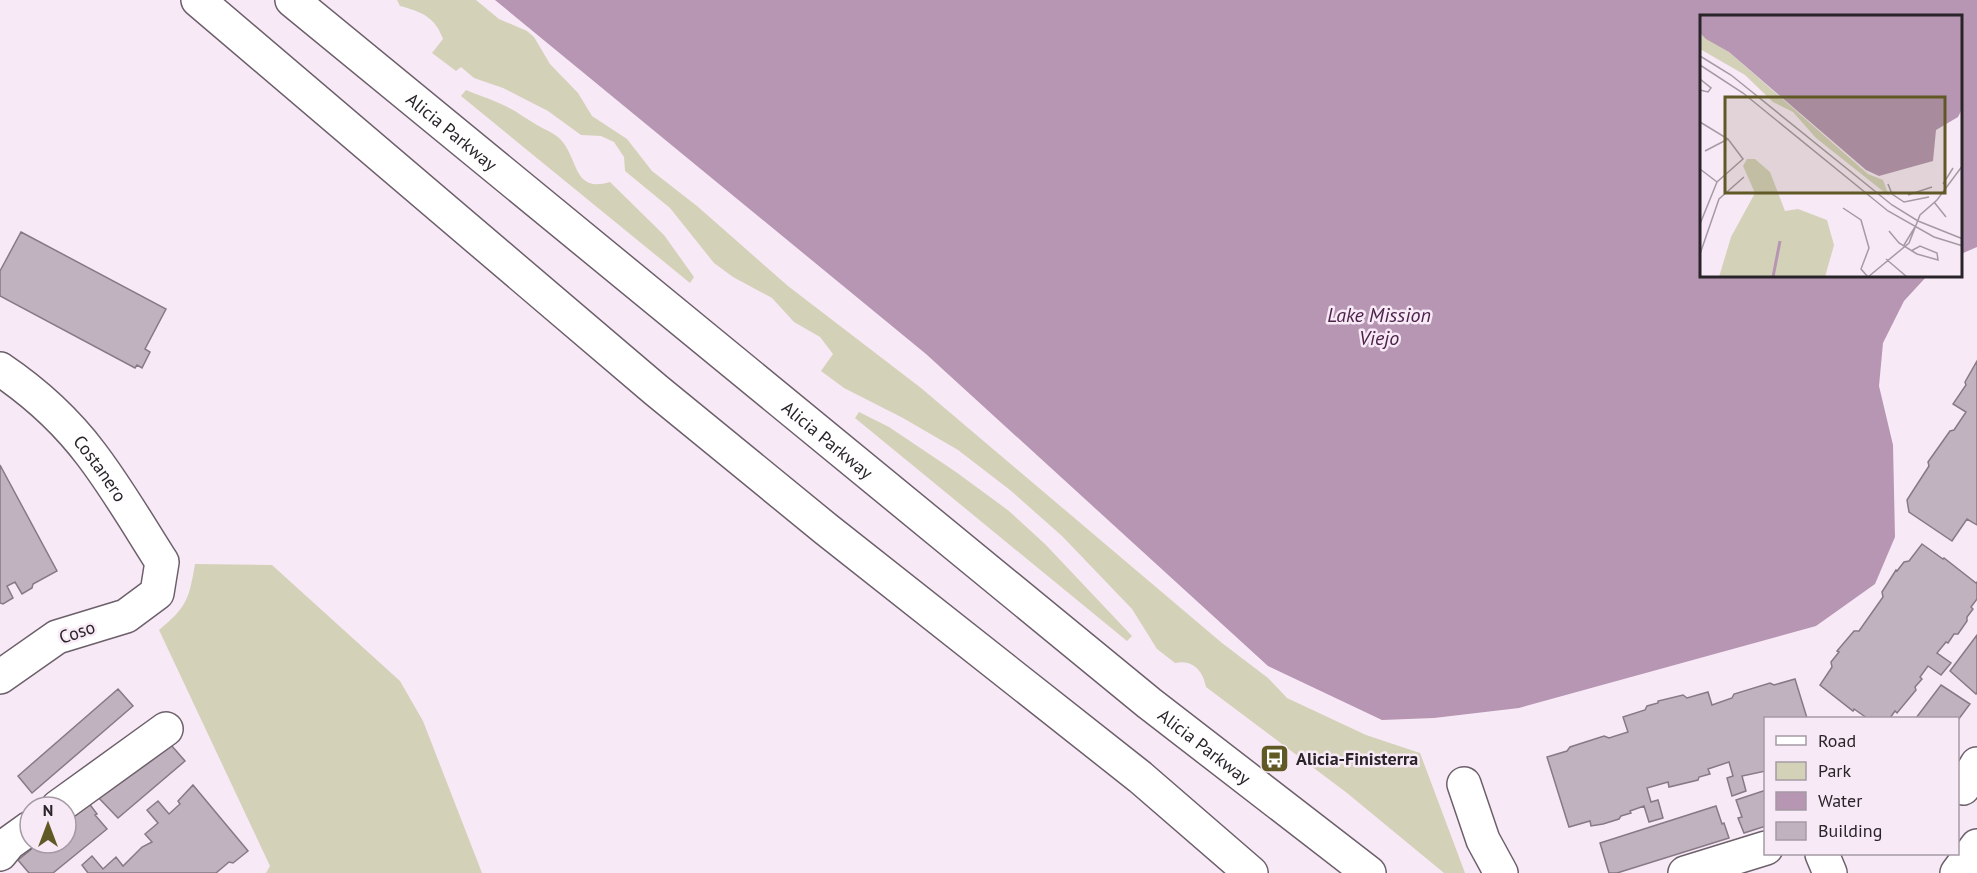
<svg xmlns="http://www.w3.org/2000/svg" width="1977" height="873" font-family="'PT Sans',sans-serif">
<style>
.green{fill:#d4d1b9}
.water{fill:#b696b3}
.building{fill:#c0b2be;stroke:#877a85;stroke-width:1.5}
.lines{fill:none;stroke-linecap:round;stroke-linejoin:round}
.minor-casing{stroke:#6c606b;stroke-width:36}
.major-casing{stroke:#6c606b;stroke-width:36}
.minor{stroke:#fff;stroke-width:33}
.major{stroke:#fff;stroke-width:33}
.labels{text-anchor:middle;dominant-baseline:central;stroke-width:5;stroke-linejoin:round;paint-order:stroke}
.street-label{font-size:18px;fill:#292429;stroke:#f8e9f6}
.poi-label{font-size:18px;font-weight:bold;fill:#292429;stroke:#f8e9f6;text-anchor:start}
.water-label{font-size:20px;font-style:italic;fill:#4c234a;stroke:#f8e9f6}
.inset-river{fill:none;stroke:#b696b3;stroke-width:3}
.inset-road{fill:none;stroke:#a59aa4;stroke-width:1.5}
.view{fill:#605925;fill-opacity:0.15;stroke:#605925;stroke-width:3}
.inset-edge{fill:none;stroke:#292429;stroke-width:3}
</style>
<rect width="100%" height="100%" fill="#f8e9f6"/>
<!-- green -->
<path class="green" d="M 397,0 L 476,0 L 499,19 L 527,31 L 534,37 L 550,64 L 578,93 L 592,116 L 627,139 L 652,171 L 697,206 L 788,286 L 921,388 L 1222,643 L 1268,678 L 1287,698 L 1366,735 L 1420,753 L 1465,873 L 1444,873 L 1347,793 L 1206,687 C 1203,671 1193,659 1175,663 L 1157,649 L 1132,609 L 1062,536 L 1010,490 L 958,450 L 903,418 L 844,388 L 821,371 L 833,354 L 820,337 L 794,322 L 772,298 L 733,277 L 714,263 L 670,208 L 625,171 L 624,157 L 614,142 L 601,136 L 581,135 L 548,111 L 503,88 L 474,78 L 461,67 L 456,71 L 432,53 L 443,39 C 435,17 422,12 400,6 Z
M 466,90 C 477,95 489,98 501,104 C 513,109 525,118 537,125 C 545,130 555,133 561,140 C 579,160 573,193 610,182 L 664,235 L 694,277 L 690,283 L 461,96 Z
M 859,412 L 889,427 L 956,472 L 1009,511 L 1045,544 L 1132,636 L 1127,641 L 855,418 Z
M 195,564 L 272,565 L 400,681 L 423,721 L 482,873 L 266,873 L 270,866 L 159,630 C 187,607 189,599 195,564 Z"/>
<!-- water -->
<path class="water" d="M 495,0 L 1977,0 L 1977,247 L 1961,254 L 1960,16 L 1701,16 L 1701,276 L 1927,276 L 1904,301 L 1883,343 L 1879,386 L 1893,445 L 1895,537 L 1875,584 L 1816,626 L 1519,708 L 1434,718 L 1382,720 L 1268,666 L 926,354 Z"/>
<!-- building -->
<path class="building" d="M 21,232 L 166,309 L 145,349 L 150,352 L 142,368 L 137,365 L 135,368 L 0,296 L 0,271 Z
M 1977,361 L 1977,525 L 1967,519 L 1952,541 L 1909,512 L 1907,500 L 1929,466 L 1928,462 L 1950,431 L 1954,430 L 1966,412 L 1953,404 L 1966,385 L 1965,382 Z
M 0,465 L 57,571 L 33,584 L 32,588 L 22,594 L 15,582 L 7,586 L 13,598 L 3,604 L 0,603 Z
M 1922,544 L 1943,559 L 1944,558 L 1976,583 L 1977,582 L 1977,599 L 1971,607 L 1973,609 L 1967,617 L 1967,621 L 1958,634 L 1954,634 L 1948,643 L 1946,642 L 1937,653 L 1951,663 L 1941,675 L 1928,666 L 1920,677 L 1922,679 L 1915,687 L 1916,690 L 1897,713 L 1895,711 L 1890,718 L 1867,718 L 1854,709 L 1853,711 L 1820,685 L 1832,667 L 1831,662 L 1839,652 L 1837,651 L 1854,631 L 1859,631 L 1883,597 L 1882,592 L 1896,570 L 1897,571 L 1904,562 L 1909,561 Z
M 1977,635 L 1977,692 L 1976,694 L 1950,671 Z
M 1795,679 L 1807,718 L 1766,718 L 1766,771 L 1742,776 L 1746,791 L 1732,796 L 1727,778 L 1733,776 L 1729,762 L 1708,769 L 1710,774 L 1699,777 L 1698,780 L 1669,787 L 1668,782 L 1647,788 L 1651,802 L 1658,800 L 1663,818 L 1649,822 L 1644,806 L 1630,811 L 1631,813 L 1621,816 L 1619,819 L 1603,824 L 1591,826 L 1590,821 L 1569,827 L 1547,757 L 1567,751 L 1570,747 L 1604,736 L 1609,738 L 1628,732 L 1623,717 L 1645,710 L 1647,706 L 1658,703 L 1658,701 L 1683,695 L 1687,698 L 1708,692 L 1712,705 L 1732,698 L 1734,694 L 1770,683 L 1774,685 Z
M 1941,685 L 1970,704 L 1958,720 L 1958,718 L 1916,718 Z
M 118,689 L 133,706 L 32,793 L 18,776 Z
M 164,737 L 185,761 L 118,818 L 96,795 Z
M 193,785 L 248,851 L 233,863 L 229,862 L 216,873 L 88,873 L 82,865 L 92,856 L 103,869 L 116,857 L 123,866 L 142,847 L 152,842 L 145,834 L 158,823 L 147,810 L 158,801 L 169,814 L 180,804 L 178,801 Z
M 1766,790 L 1766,826 L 1744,833 L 1738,818 L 1742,817 L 1736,800 Z
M 88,802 L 97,814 L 95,815 L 107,829 L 53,873 L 29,873 L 18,860 L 39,843 L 66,843 L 66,820 Z
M 1716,806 L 1722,824 L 1724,823 L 1729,838 L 1617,873 L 1609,873 L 1600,843 Z"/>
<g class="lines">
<defs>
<g id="minor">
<path id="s1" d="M 0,369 C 34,392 66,421 91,454 C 117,488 139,526 162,562 L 157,593 L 126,616 L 57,637 L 0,677"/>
<path d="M 1464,784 L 1483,840 L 1501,873"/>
<path d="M 1963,788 L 1977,764"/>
<path d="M 58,807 L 166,729"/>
<path d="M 0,854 L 9,843 L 30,828"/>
<path d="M 1822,854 L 1830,873"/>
<path d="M 1685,873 L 1766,848"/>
<path d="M 1957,873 L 1977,846"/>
</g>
<g id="major">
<path d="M 198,0 L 656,390 L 826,529 L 1140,777 L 1251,873"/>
<path id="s2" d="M 292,0 L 1149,703 L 1369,873"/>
</g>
</defs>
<!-- minor casing -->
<use href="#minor" class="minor-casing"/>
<!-- major casing -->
<use href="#major" class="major-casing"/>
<!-- minor -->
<use href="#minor" class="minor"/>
<!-- major -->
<use href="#major" class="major"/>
</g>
<!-- icons -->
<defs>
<symbol id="bus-square" viewBox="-11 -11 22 22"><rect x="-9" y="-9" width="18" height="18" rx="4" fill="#605925" stroke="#f8e9f6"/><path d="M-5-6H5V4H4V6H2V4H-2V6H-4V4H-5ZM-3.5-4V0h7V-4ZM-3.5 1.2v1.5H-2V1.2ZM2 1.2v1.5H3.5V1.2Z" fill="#fff"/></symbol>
</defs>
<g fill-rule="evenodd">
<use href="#bus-square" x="1258" y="742" width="33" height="33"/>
</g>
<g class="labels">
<!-- street labels -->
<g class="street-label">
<text stroke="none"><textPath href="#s2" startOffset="207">Alicia Parkway</textPath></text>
<text stroke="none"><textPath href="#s2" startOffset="693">Alicia Parkway</textPath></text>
<text stroke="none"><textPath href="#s1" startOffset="142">Costanero</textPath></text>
<text transform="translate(77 632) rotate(-19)">Coso</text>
<text stroke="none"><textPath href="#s2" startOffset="1179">Alicia Parkway</textPath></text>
</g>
<!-- poi labels -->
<g class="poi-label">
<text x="1296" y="758">Alicia-Finisterra</text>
</g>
<!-- water labels -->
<g class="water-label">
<text x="1379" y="315">Lake Mission<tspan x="1379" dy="23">Viejo</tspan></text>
</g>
</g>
<!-- overview -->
<g transform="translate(1700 15)">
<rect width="262" height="262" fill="#f8e9f6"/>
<path d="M 0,18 L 29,37 L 168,159 L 183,165 L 189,181 L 116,123 L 93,97 L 73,87 L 45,60 L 0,34 ZM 47,144 L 55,144 L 70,157 L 85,196 L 98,194 L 127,205 L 134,230 L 125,262 L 19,262 L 31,222 L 55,178 L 43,151 Z" fill="#d4d1b9"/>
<path d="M 0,0 L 262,0 L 262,94 L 258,102 L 236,115 L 233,146 L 179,161 L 166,155 L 29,37 L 6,24 L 0,18 Z" fill="#b696b3"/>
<path class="inset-river" d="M 73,262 L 80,226"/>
<path class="inset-road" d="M 0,41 L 31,60 L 192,190 L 218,206 L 263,224M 0,50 L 43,78 L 188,196 L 234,222 L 263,231M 0,64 L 11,73 L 8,77 L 0,75M 0,107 L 28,124 L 43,144 L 17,167 L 0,209M 5,136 L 28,124M 0,154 L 17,167M 188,169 L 192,179 L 204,187 L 229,182M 243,169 L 253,153M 208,180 L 232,172M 234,187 L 246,202M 143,193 L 161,205 L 169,233 L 161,254 L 168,262M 189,216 L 199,228 L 217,239 L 238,245 L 237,238 L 220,231 L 211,236M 204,230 L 215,212M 0,239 L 19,184 L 44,162M 186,244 L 207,262M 168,262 L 209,228 L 220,200 L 237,185 L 263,150"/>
<path class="view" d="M 25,82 L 245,82 L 245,178 L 25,178 Z"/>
<rect width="262" height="262" class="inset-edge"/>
</g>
<!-- legend -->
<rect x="1764" y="717" width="195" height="138" fill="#f8e9f6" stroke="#a59aa4" stroke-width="1.5"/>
<rect x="1776" y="736" width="30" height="9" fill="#ffffff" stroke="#a59aa4" stroke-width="1.5"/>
<text x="1818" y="747" font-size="18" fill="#292429">Road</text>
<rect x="1776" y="762" width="30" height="18" fill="#d4d1b9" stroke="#a59aa4" stroke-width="1.5"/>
<text x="1818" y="777" font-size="18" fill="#292429">Park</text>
<rect x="1776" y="792" width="30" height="18" fill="#b696b3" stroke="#a59aa4" stroke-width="1.5"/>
<text x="1818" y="807" font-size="18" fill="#292429">Water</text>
<rect x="1776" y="822" width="30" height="18" fill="#c0b2be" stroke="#a59aa4" stroke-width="1.5"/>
<text x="1818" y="837" font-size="18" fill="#292429">Building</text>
<!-- north arrow -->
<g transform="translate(48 825)"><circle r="28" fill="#f8e9f6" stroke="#a59aa4" stroke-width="1.5"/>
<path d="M0-4.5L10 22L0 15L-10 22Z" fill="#605925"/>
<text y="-9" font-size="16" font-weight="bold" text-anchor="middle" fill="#292429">N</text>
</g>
</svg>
